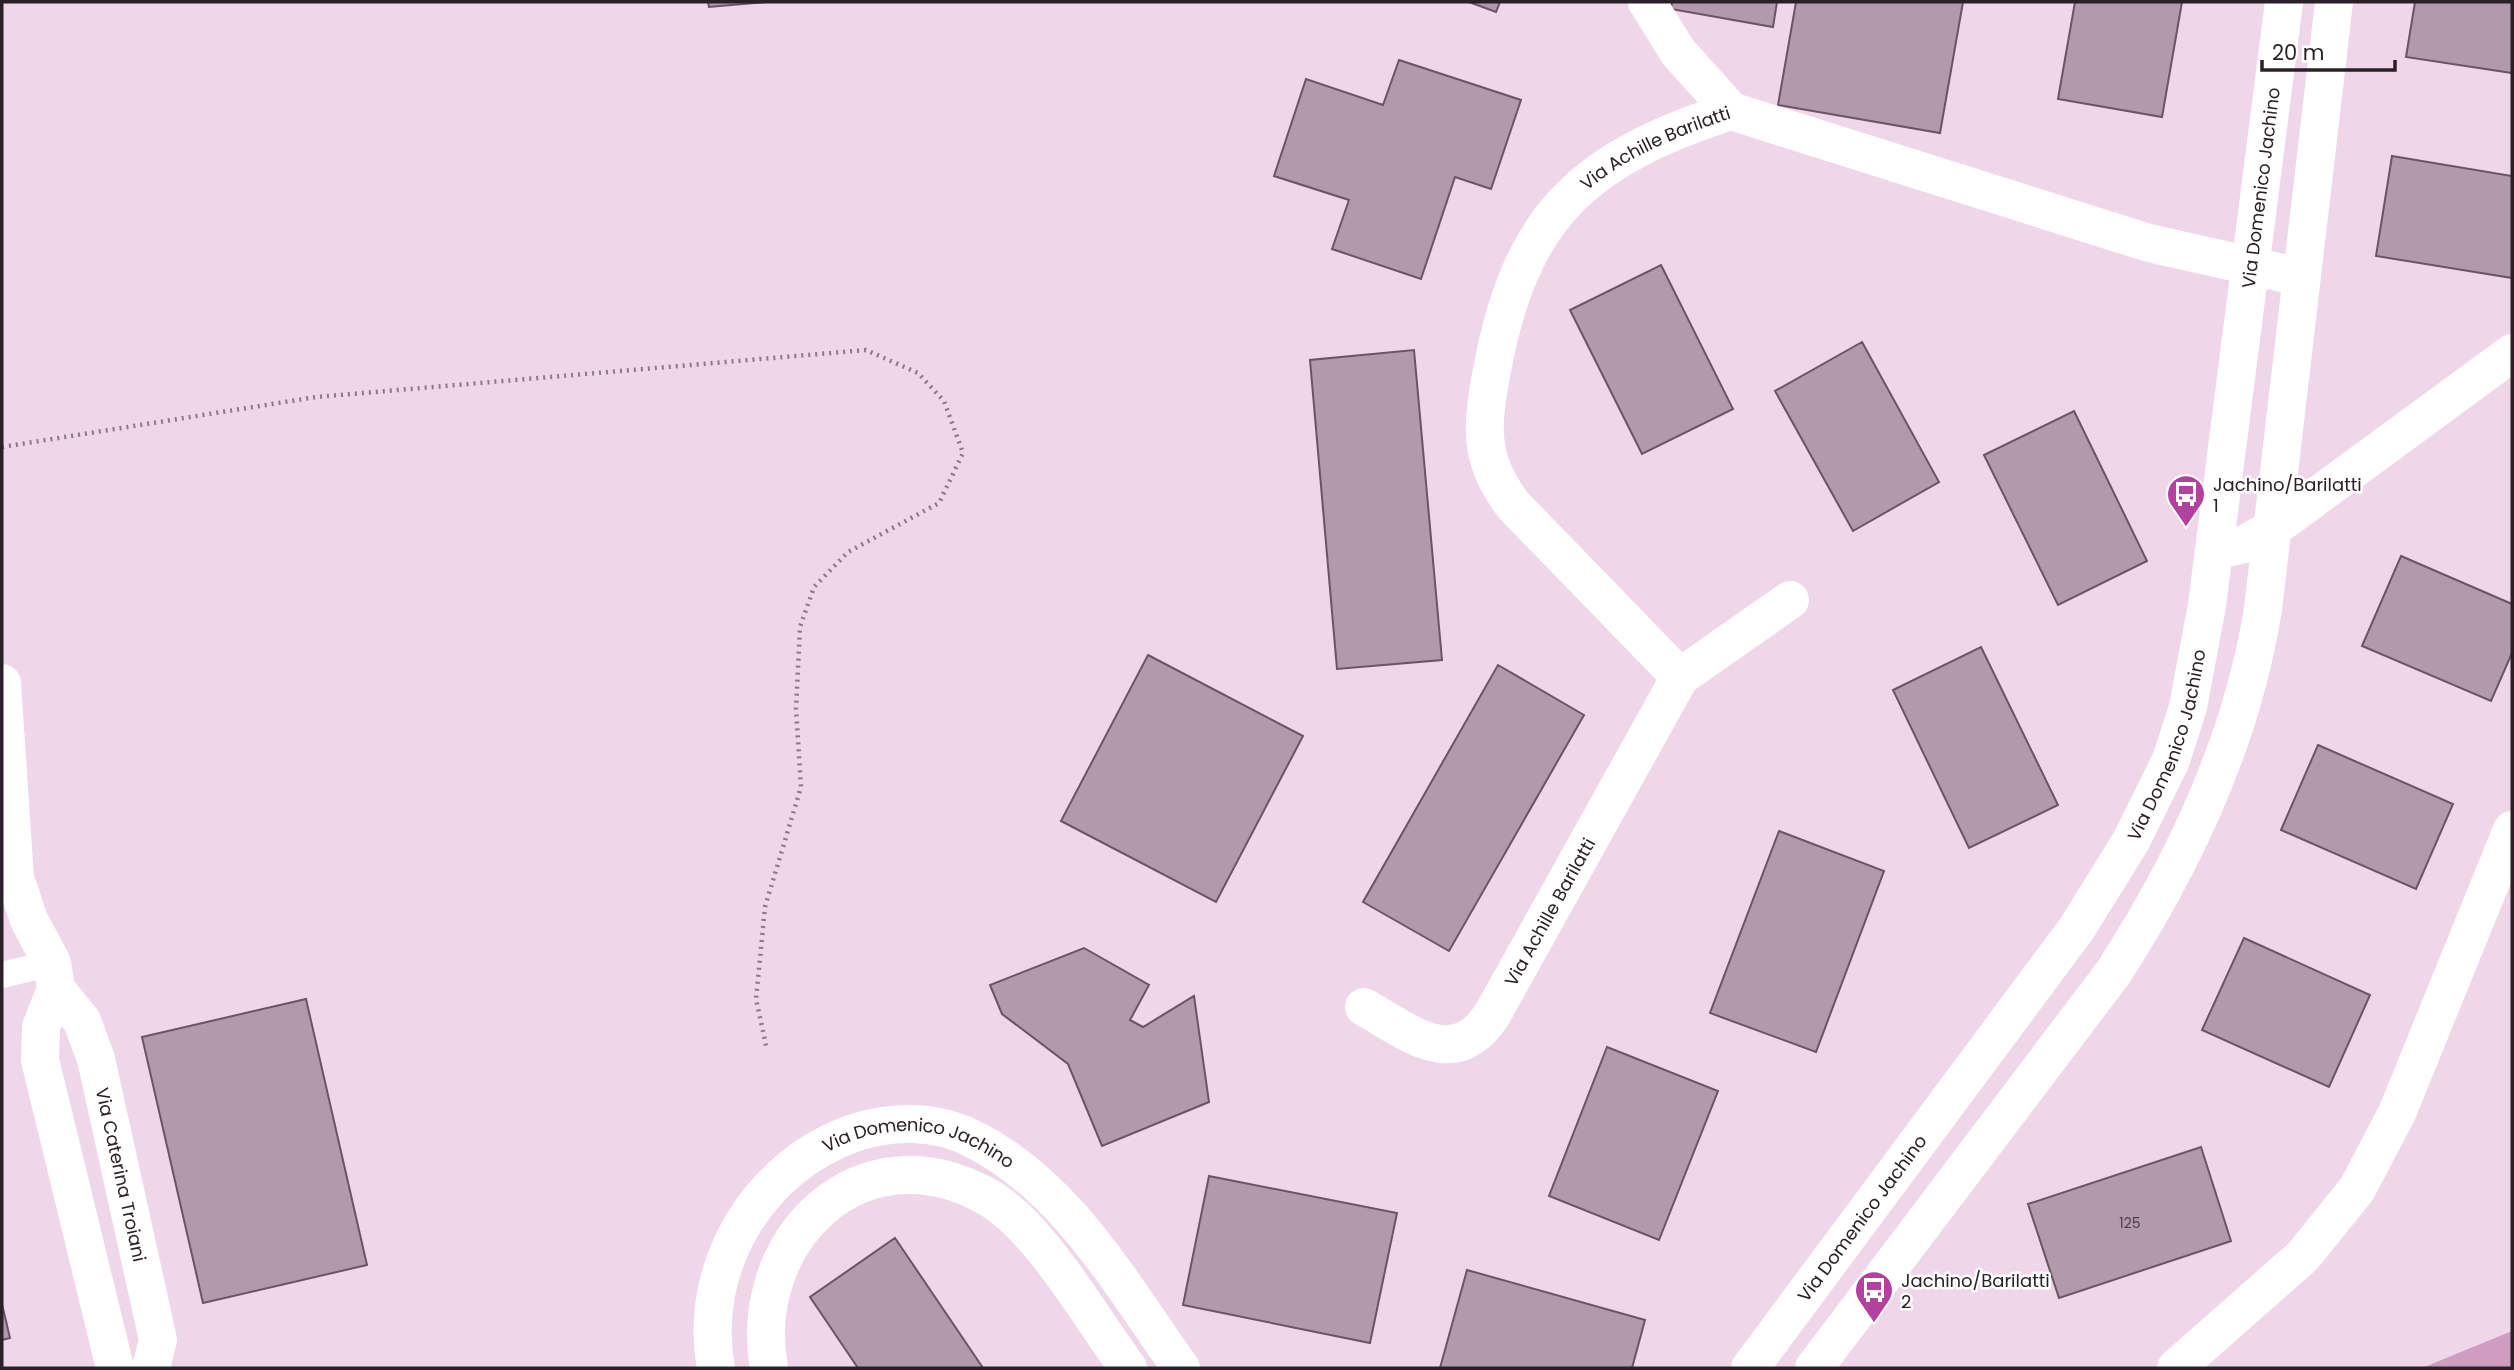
<svg xmlns="http://www.w3.org/2000/svg" width="2514" height="1370" font-family="Poppins,sans-serif">
<style>
.green{fill:#cf9dc2}
.building{fill:#b29aac;stroke:#6a5565;stroke-width:2}
.lines{fill:none;stroke-linecap:round;stroke-linejoin:round}
.path{stroke:#8b7986;stroke-width:4.5;stroke-dasharray:2 5;stroke-linecap:butt}
.lane{stroke:#fff;stroke-width:26}
.street{stroke:#fff;stroke-width:38}
.labels{text-anchor:middle;dominant-baseline:central;stroke-width:5;stroke-linejoin:round;paint-order:stroke}
.number-label{font-size:14px;fill:#4c3e48}
.street-label{font-size:18px;fill:#2a2027;stroke:#fff}
.poi-label{font-size:18px;fill:#2a2027;stroke:#fff;text-anchor:start}
</style>
<rect width="100%" height="100%" fill="#f0d6e9"/>
<!-- green -->
<path class="green" d="M 2512,1331 L 2512,1368 L 2422,1368 Z"/>
<!-- building -->
<path class="building" d="M 708,2 L 767,2 L 709,7 Z
M 1469,2 L 1500,2 L 1496,12 Z
M 1672,2 L 1777,2 L 1773,27 L 1671,9 Z
M 1796,2 L 1963,2 L 1940,133 L 1778,105 Z
M 2075,2 L 2182,2 L 2162,117 L 2058,99 Z
M 2415,2 L 2512,2 L 2512,73 L 2406,57 Z
M 1399,60 L 1521,100 L 1491,189 L 1455,177 L 1421,279 L 1332,249 L 1349,200 L 1274,176 L 1306,79 L 1383,105 Z
M 2392,156 L 2512,176 L 2512,278 L 2376,256 Z
M 1661,265 L 1733,409 L 1642,454 L 1570,310 Z
M 1862,342 L 1939,482 L 1853,531 L 1775,391 Z
M 1414,350 L 1442,660 L 1337,669 L 1310,360 Z
M 2074,411 L 2147,561 L 2058,605 L 1984,455 Z
M 2401,556 L 2512,604 L 2512,653 L 2491,701 L 2362,646 Z
M 1981,647 L 2058,805 L 1969,848 L 1893,690 Z
M 1148,655 L 1303,736 L 1216,902 L 1061,821 Z
M 1498,665 L 1584,715 L 1449,951 L 1363,902 Z
M 2318,745 L 2453,804 L 2416,889 L 2281,830 Z
M 1779,831 L 1884,871 L 1816,1052 L 1710,1013 Z
M 2244,938 L 2370,995 L 2329,1087 L 2202,1030 Z
M 1084,948 L 1149,985 L 1130,1020 L 1143,1027 L 1194,996 L 1209,1102 L 1102,1146 L 1068,1064 L 1002,1014 L 990,985 Z
M 306,999 L 367,1265 L 203,1303 L 142,1037 Z
M 1607,1047 L 1718,1091 L 1659,1240 L 1549,1196 Z
M 2201,1147 L 2231,1241 L 2059,1298 L 2028,1204 Z
M 1209,1176 L 1397,1213 L 1370,1343 L 1183,1305 Z
M 895,1238 L 983,1368 L 858,1368 L 810,1297 Z
M 1467,1270 L 1645,1320 L 1632,1368 L 1440,1368 Z
M 2,1304 L 10,1338 L 2,1340 Z"/>
<g class="lines">
<!-- path -->
<path class="path" d="M 2,447 L 316,397 L 866,350 L 918,373 L 944,401 L 963,453 L 939,503 L 848,552 L 814,587 L 800,627 L 796,709 L 801,787 L 765,907 L 756,999 L 767,1050"/>
<!-- lane -->
<path class="lane" d="M 2,975 L 52,963"/>
<!-- street -->
<g class="street">
<path d="M 1647,2 L 1678,52 L 1731,111"/>
<path d="M 2214,551 L 2245,544 L 2275,527 L 2512,353"/>
<path d="M 1680,677 L 1790,600"/>
<path d="M 2,683 L 15,878 L 29,920 L 52,963 L 56,989 L 41,1027 L 40,1060 L 115,1368"/>
<path id="s1" d="M 56,989 L 82,1021 L 96,1059 L 158,1340 L 151,1368"/>
<path id="s2" d="M 1364,1007 C 1410,1033 1455,1073 1493,1013 L 1680,677 L 1514,506 C 1477,459 1482,424 1492,370 C 1521,215 1583,159 1731,111 L 2149,243 L 2300,277"/>
<path id="s3" d="M 716,1368 C 697,1267 759,1166 854,1133 C 892,1120 936,1120 973,1139 C 1067,1186 1122,1286 1181,1368"/>
<path d="M 769,1368 C 746,1239 861,1127 986,1196 C 1039,1225 1091,1318 1128,1368"/>
<path id="s4" d="M 1750,1368 L 2077,928 L 2131,841 L 2171,760 L 2188,707 L 2207,605 L 2284,2"/>
<path d="M 1814,1368 L 2113,973 C 2185,862 2242,741 2263,609 L 2334,2"/>
<path d="M 2176,1368 L 2303,1256 L 2357,1189 L 2397,1113 L 2512,830"/>
</g>
</g>
<!-- icons -->
<defs>
<symbol id="bus-pin" viewBox="-11 -11 22 30"><path d="M0 17L-7.5 6A9.5 9.5 0 1 1 7.5 6Z" fill="#b2429e" stroke="#fff"/><path d="M-5-6H5V4H4V6H2V4H-2V6H-4V4H-5ZM-3.5-4V0h7V-4ZM-3.5 1.2v1.5H-2V1.2ZM2 1.2v1.5H3.5V1.2Z" fill="#fff"/></symbol>
</defs>
<g fill-rule="evenodd">
<use href="#bus-pin" x="2164" y="472" width="44" height="60"/>
<use href="#bus-pin" x="1852" y="1268" width="44" height="60"/>
</g>
<g class="labels">
<!-- number labels -->
<g class="number-label">
<text x="2130" y="1223">125</text>
</g>
<!-- street labels -->
<g class="street-label">
<text stroke="none"><textPath href="#s2" startOffset="1209">Via Achille Barilatti</textPath></text>
<text stroke="none"><textPath href="#s4" startOffset="1321">Via Domenico Jachino</textPath></text>
<text stroke="none"><textPath href="#s4" startOffset="754">Via Domenico Jachino</textPath></text>
<text stroke="none"><textPath href="#s2" startOffset="266">Via Achille Barilatti</textPath></text>
<text stroke="none"><textPath href="#s3" startOffset="364">Via Domenico Jachino</textPath></text>
<text stroke="none"><textPath href="#s1" startOffset="200">Via Caterina Troiani</textPath></text>
<text stroke="none"><textPath href="#s4" startOffset="187">Via Domenico Jachino</textPath></text>
</g>
<!-- poi labels -->
<g class="poi-label">
<text x="2213" y="484">Jachino/Barilatti<tspan x="2213" dy="21">1</tspan></text>
<text x="1901" y="1280">Jachino/Barilatti<tspan x="1901" dy="21">2</tspan></text>
</g>
</g>
<!-- border -->
<rect width="2514" height="1370" fill="none" stroke="#2a2027" stroke-width="7"/>
<!-- scale -->
<path d="M2262 60v10h133v-10" fill="none" stroke="#2a2027" stroke-width="3.5"/>
<text x="2272" y="60" font-size="21" fill="#2a2027" stroke="#ffffff" stroke-width="5" paint-order="stroke">20 m</text>
</svg>
